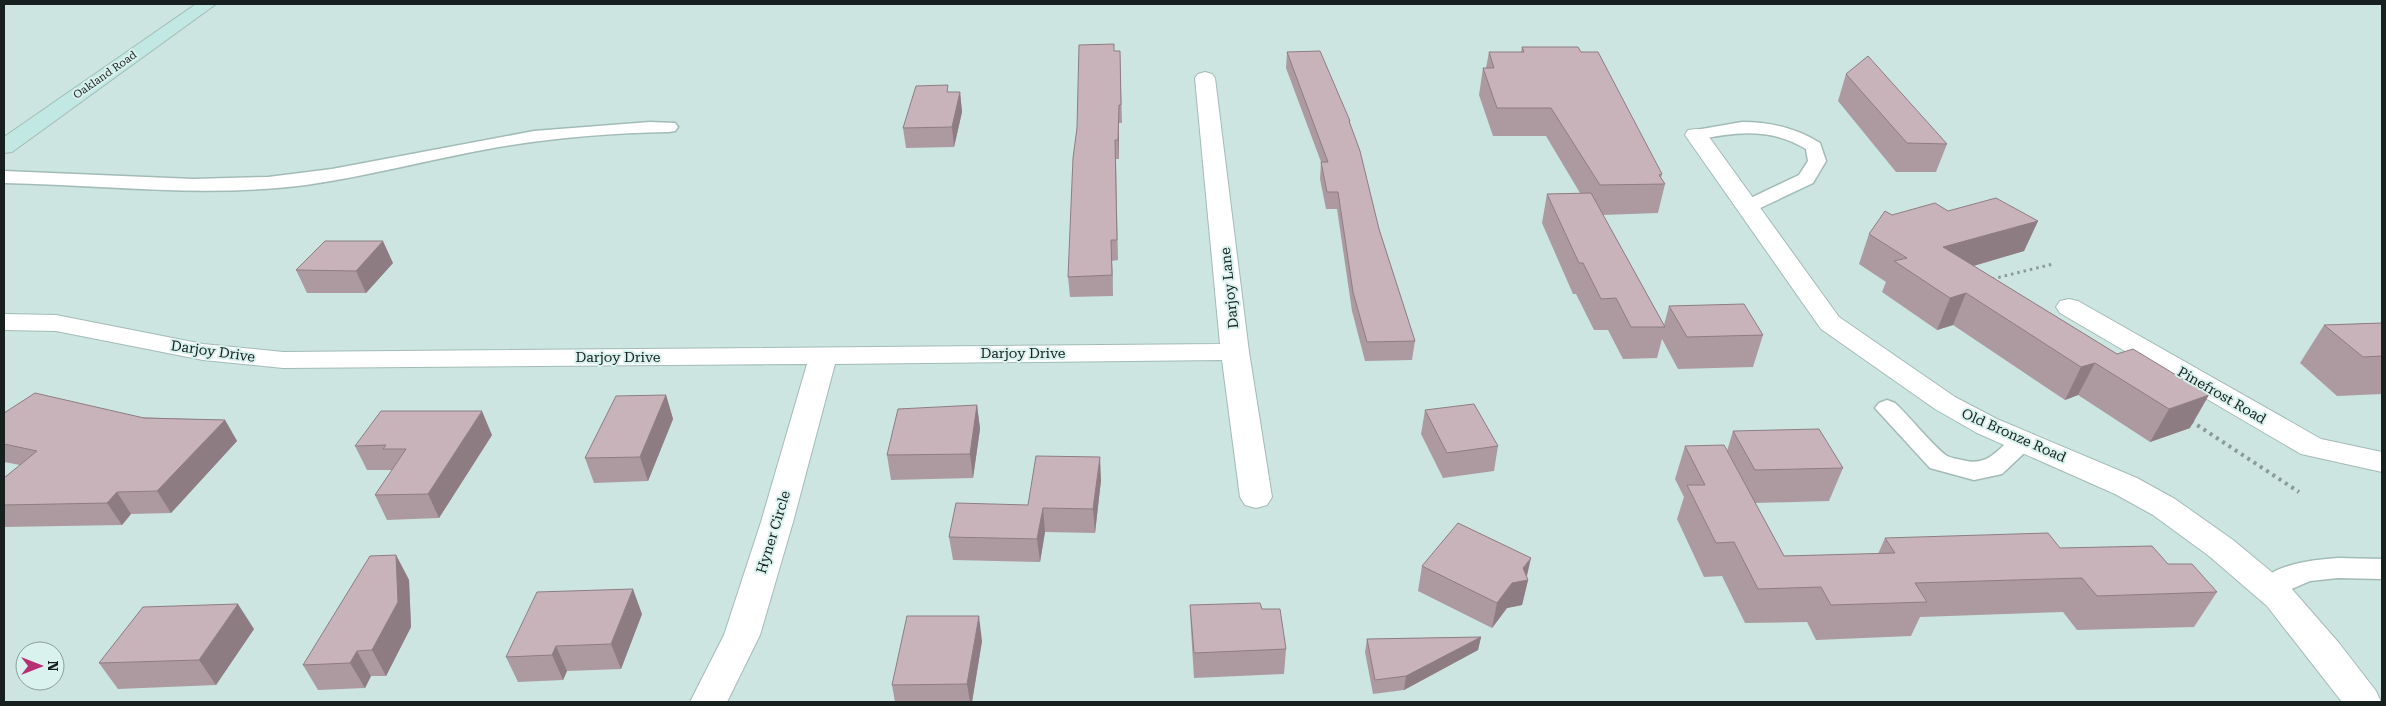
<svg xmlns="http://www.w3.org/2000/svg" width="2386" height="706" font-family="'Roboto Serif',serif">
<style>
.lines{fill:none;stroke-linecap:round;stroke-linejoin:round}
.lane-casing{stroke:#a3bbb6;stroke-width:3}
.street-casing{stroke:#a3bbb6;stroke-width:2}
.secondary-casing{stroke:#a3bbb6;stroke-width:2}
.path-far1{stroke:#889b97;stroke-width:3;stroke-dasharray:2.5 4;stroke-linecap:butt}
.path{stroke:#889b97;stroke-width:4;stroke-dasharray:3 4.5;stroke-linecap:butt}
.lane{fill:#fff;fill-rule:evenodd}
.street{fill:#fff;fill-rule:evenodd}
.secondary{fill:#c1e8e3;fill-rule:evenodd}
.wall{fill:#ad9aa0}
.shaded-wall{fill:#8d7d82}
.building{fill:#c9b3ba;stroke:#8d7d82}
.labels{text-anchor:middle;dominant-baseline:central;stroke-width:4;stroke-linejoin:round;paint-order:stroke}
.far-street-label{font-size:11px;fill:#17201e;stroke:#d9f2ed}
.street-label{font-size:14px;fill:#17201e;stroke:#d9f2ed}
</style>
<rect width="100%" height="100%" fill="#cce5e0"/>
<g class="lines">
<defs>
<path id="lane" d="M 650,122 L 675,123 L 678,127 L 675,131 L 669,132 C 608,133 548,138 488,149 C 428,160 368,176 306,185 C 206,198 104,185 4,183 L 4,171 L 193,179 L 268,177 L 332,169 L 534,131 Z
M 1742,122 C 1771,122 1796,128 1820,143 L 1826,161 L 1813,183 L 1754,211 L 1740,211 L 1737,207 L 1740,203 L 1799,175 L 1808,161 L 1806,149 C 1770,127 1735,132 1696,140 L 1690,139 L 1687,135 L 1690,131 L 1696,130 Z
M 1887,400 L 1895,403 C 1909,416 1933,446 1947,456 C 1951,458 1958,459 1962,460 C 2000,471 2002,427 2034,435 L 2037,441 L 2002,474 L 1974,480 L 1930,468 L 1875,408 L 1879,403 Z
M 2338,558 L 2382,559 L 2382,579 L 2338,578 L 2310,581 L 2269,599 L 2259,596 L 2255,589 C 2269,564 2312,560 2338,558 Z"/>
<path id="street" d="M 1205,72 L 1212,74 L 1215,78 L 1249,352 L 1272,497 L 1267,505 L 1256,508 L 1245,505 L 1240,497 L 1222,360 L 835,364 L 793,522 L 760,635 L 727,702 L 690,702 L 724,635 L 761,522 L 807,364 L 283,368 L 203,360 L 56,331 L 4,330 L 4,314 L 56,315 L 203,344 L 283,352 L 1220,344 L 1195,78 L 1198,74 Z
M 1696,129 L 1704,130 L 1839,317 L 1955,397 L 1997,419 L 2137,478 L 2175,499 L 2233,540 L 2291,588 L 2339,643 L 2376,691 L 2381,702 L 2342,702 L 2267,606 L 2209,556 L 2153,515 L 2115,494 L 1977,433 L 1935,409 L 1821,329 L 1685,135 L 1688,130 Z
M 2069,299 L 2078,301 L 2321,439 L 2382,452 L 2382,472 L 2301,454 L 2060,313 L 2056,307 L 2060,301 Z"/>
<path id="secondary" d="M 196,4 L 216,4 L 12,152 L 4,153 L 4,137 Z"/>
</defs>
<!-- lane casing -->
<use href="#lane" class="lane-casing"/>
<!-- street casing -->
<use href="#street" class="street-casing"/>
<!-- secondary casing -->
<use href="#secondary" class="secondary-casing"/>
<!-- path-far1 -->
<path class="path-far1" d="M 1992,279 L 2053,264"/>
<!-- path -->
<path class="path" d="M 2191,421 L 2299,492"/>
<!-- lane -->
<use href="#lane" class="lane"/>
<!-- street -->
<use href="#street" class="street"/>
<!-- secondary -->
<use href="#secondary" class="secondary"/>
</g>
<!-- wall -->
<path class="wall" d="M 1522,47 L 1581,52 L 1662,174 L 1661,178 L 1665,184 L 1658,213 L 1603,215 L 1664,325 L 1669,306 L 1763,335 L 1753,367 L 1678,369 L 1662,339 L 1657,358 L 1623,359 L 1608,330 L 1594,330 L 1576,294 L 1573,294 L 1542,223 L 1547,194 L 1580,193 L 1546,136 L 1493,136 L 1479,95 L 1483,68 L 1486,68 L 1489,52 L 1521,52 Z
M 1114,51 L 1120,51 L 1122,123 L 1119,123 L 1119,159 L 1116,159 L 1118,260 L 1112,261 L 1113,296 L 1070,297 L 1068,277 L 1077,128 Z
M 1287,52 L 1350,121 L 1350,125 L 1379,229 L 1415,341 L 1412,360 L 1365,361 L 1352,311 L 1337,209 L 1326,209 L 1320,179 L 1321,162 L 1286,68 Z
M 1846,74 L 1947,144 L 1936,172 L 1896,172 L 1838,101 Z
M 949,92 L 960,92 L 962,112 L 954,147 L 906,148 L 903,128 Z
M 1948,211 L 2038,221 L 2024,251 L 1974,266 L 2117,354 L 2190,428 L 2150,442 L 2078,395 L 2065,400 L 1953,325 L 1937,330 L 1882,292 L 1886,282 L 1859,264 L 1869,234 L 1892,215 Z
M 393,263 L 366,293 L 307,293 L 296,270 Z
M 2382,323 L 2382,394 L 2337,396 L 2300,363 L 2324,325 Z
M 666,395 L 673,419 L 648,481 L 594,483 L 585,458 Z
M 977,405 L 980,429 L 973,478 L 891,480 L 887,455 Z
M 1425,410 L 1498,446 L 1494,471 L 1443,478 L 1421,434 Z
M 4,413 L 225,420 L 237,441 L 171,513 L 131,514 L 122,525 L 4,527 L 4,478 L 20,465 L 4,462 Z
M 1733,431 L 1843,468 L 1829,501 L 1755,503 L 1784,556 L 1878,554 L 1885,538 L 2060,548 L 2168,564 L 2217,592 L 2194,627 L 2077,630 L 2063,612 L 1920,617 L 1911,636 L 1816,640 L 1807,622 L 1745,623 L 1722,576 L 1704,577 L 1677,519 L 1684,497 L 1675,479 L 1685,446 L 1727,451 Z
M 492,435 L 439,518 L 387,520 L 375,495 L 392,470 L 367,470 L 355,446 Z
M 1101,480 L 1095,533 L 1045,532 L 1040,562 L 953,560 L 949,537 L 1028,505 Z
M 396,555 L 409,580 L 411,627 L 386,676 L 371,676 L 365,688 L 318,690 L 303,665 Z
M 1422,566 L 1527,577 L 1528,580 L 1522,605 L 1507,608 L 1492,628 L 1418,591 Z
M 1190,605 L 1262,609 L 1286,649 L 1284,674 L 1194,678 L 1191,630 Z
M 642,614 L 621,669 L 567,671 L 563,680 L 518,682 L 506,657 Z
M 254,629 L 216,685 L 118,689 L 99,663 Z
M 1481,637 L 1478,650 L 1404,690 L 1373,694 L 1365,652 L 1367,639 Z
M 982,641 L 972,702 L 895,702 L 892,685 Z"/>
<!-- shaded-wall -->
<path class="shaded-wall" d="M 960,92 L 962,112 L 954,147 L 952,127 Z
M 1119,105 L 1119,159 L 1118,140 Z
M 2038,221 L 2024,251 L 1931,278 L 1943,247 Z
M 1111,240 L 1112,261 L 1113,296 L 1112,275 Z
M 383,241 L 393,263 L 366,293 L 356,271 Z
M 1966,293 L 1953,325 L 1937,330 L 1950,298 Z
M 2095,363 L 2078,395 L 2065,400 L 2081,367 Z
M 666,395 L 673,419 L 648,481 L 640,457 Z
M 2209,395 L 2190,428 L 2150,442 L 2169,409 Z
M 977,405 L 980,429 L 973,478 L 970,454 Z
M 482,411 L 492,435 L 439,518 L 428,494 Z
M 225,420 L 237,441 L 171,513 L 157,491 Z
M 1100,457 L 1101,480 L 1095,533 L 1093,509 Z
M 117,492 L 131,514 L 122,525 L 107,503 Z
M 1043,508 L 1045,532 L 1040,562 L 1037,539 Z
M 396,555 L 409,580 L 411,627 L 386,676 L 372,650 Z
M 1531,558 L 1526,580 L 1528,580 L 1522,605 L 1507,608 L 1492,628 L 1497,603 Z
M 633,589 L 642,614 L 621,669 L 611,644 Z
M 238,604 L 254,629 L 216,685 L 199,660 Z
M 979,616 L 982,641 L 972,702 L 970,702 L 967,684 Z
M 1481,637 L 1478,650 L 1404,690 L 1406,676 Z
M 556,646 L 567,671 L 563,680 L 552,655 Z
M 357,651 L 371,676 L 365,688 L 350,663 Z"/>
<!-- building -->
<path class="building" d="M 1114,44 L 1114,51 L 1120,51 L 1121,105 L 1119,105 L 1118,140 L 1115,140 L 1117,240 L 1111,240 L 1112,275 L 1068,277 L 1073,158 L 1077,128 L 1079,45 Z
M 1522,47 L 1578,47 L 1581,52 L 1598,52 L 1662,174 L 1659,175 L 1665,184 L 1600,185 L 1551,108 L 1497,108 L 1483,68 L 1494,68 L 1489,52 L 1524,52 Z
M 1320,51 L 1350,121 L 1349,121 L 1360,151 L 1379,229 L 1415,341 L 1367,342 L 1353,292 L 1338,192 L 1327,192 L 1321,162 L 1328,162 L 1287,52 Z
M 1868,56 L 1947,144 L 1907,143 L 1846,74 Z
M 948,85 L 947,92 L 960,92 L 952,127 L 903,128 L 916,86 Z
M 1591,193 L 1665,327 L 1631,327 L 1616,298 L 1601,299 L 1583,263 L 1579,263 L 1547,194 Z
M 1996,198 L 2038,221 L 1943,247 L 2117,354 L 2133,349 L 2209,395 L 2169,409 L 2095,363 L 2081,367 L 1966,293 L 1950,298 L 1894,261 L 1907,258 L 1869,234 L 1885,211 L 1892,215 L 1935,203 L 1948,211 Z
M 325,241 L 383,241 L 356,271 L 296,270 Z
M 1744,304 L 1763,335 L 1687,337 L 1669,306 Z
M 2382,323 L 2382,356 L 2363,357 L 2324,325 Z
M 35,393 L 144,418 L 225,420 L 157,491 L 117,492 L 107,503 L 4,505 L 4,478 L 37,451 L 4,444 L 4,413 Z
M 666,395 L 640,457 L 585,458 L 616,396 Z
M 1474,404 L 1498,446 L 1447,453 L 1425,410 Z
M 977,405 L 970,454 L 887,455 L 898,409 Z
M 381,411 L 482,411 L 428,494 L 375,495 L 406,449 L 383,449 L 386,445 L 355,446 Z
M 1819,429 L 1843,468 L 1755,470 L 1733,431 Z
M 1724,445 L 1784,556 L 1895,553 L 1885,538 L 2048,533 L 2060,548 L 2152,546 L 2168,564 L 2192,564 L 2217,592 L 2097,596 L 2082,578 L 1915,583 L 1927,602 L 1831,605 L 1821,587 L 1758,589 L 1734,542 L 1716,543 L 1687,485 L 1705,485 L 1685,446 Z
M 1036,456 L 1100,457 L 1093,509 L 1043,508 L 1037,539 L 949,537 L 956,503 L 1028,505 Z
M 1458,523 L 1531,558 L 1523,568 L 1528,580 L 1512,583 L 1497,603 L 1422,566 Z
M 396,555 L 398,602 L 372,650 L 357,651 L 350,663 L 303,665 L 370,556 Z
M 633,589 L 611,644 L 556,646 L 552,655 L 506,657 L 537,592 Z
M 1260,603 L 1262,609 L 1280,609 L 1286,649 L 1194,653 L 1190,605 Z
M 238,604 L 199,660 L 99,663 L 143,607 Z
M 907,616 L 979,616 L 967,684 L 892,685 Z
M 1481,637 L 1406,676 L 1375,680 L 1367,639 Z"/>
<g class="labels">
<!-- far-street labels -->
<g class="far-street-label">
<text transform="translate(105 75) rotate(-35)">Oakland Road</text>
</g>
<!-- street labels -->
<g class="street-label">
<text transform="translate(1229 288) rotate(-96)">Darjoy Lane</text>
<text transform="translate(213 351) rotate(8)">Darjoy Drive</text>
<text x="1023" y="353">Darjoy Drive</text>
<text x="618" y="357">Darjoy Drive</text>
<text transform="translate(2222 395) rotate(30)">Pinefrost Road</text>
<text transform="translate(2014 435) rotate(24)">Old Bronze Road</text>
<text transform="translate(773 532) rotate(-73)">Hyner Circle</text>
</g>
</g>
<!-- border -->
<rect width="2386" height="706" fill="none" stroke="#17201e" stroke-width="10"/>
<!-- north arrow -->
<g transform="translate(40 666) rotate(90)"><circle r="24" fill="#d9f2ed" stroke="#8b9e9a"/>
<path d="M0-4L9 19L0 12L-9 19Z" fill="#b73073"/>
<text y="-8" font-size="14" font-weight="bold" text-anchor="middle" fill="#17201e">N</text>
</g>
</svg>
